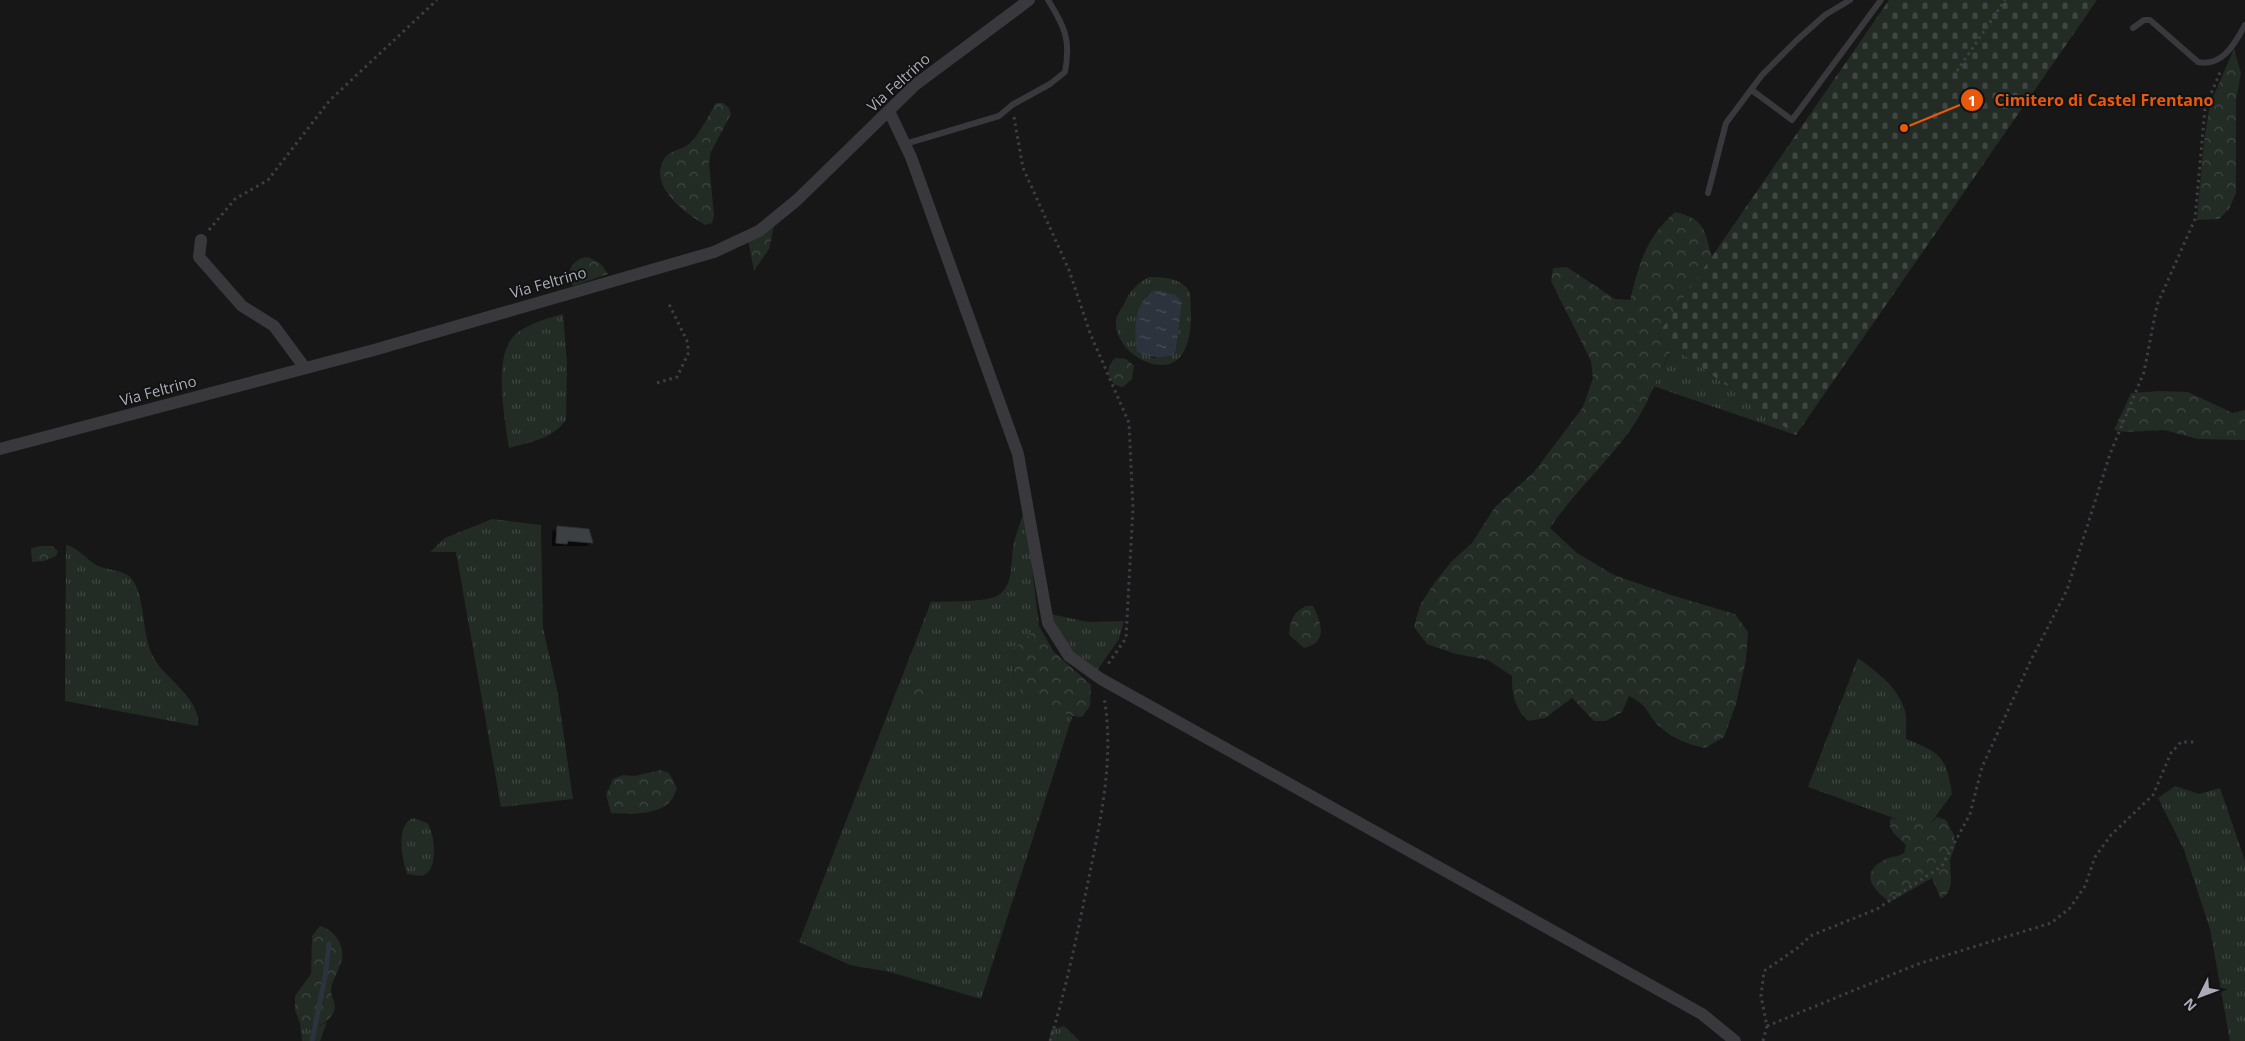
<svg xmlns="http://www.w3.org/2000/svg" width="2245" height="1041" font-family="'Open Sans',sans-serif">
<style>
.grass{fill:url(#grass-tufts);fill-rule:evenodd}
.forest{fill:url(#forest-crowns)}
.cemetery{fill:url(#cemetery-stones)}
.water{fill:url(#water-ripples)}
.lines{fill:none;stroke-linecap:round;stroke-linejoin:round}
.stream{stroke:#2d333c;stroke-width:5}
.building{fill:#3e3f42;stroke:#313134;filter:url(#shadow)}
.path{stroke:#3e3f44;stroke-width:3;stroke-dasharray:2.5 4;stroke-linecap:butt}
.lane{stroke:#38383d;stroke-width:6}
.street{stroke:#38383d;stroke-width:12}
.labels{text-anchor:middle;dominant-baseline:central;stroke-width:4;stroke-linejoin:round;paint-order:stroke}
.street-label{font-size:15px;fill:#a9acb8;stroke:#121213}
.leader{fill:none;stroke:#e8590c;stroke-width:2}
.callout-dot{fill:#e8590c;stroke:#121213;stroke-width:2}
.mark-label{font-size:15px;text-anchor:middle;font-weight:bold;fill:#fff}
.callout-label{font-size:16px;text-anchor:middle;font-weight:bold;fill:#e8590c;stroke:#121213;stroke-width:4;stroke-linejoin:round;paint-order:stroke}
</style>
<defs>
<pattern id="grass-tufts" width="24" height="20" patternUnits="userSpaceOnUse" patternTransform="scale(1.25)"><rect width="24" height="20" fill="#232b25"/><path d="M3 7l-1-3M5 7V3M7 7l1-3M15 17l-1-3M17 17v-4M19 17l1-3" fill="none" stroke="#404743"/></pattern>
<pattern id="forest-crowns" width="20" height="18" patternUnits="userSpaceOnUse" patternTransform="scale(1.25)"><rect width="20" height="18" fill="#232b25"/><path d="M2 6a3 3 0 1 1 6 0M12 15a3 3 0 1 1 6 0" fill="none" stroke="#404743"/></pattern>
<pattern id="cemetery-stones" width="16" height="16" patternUnits="userSpaceOnUse" patternTransform="scale(1.25)"><rect width="16" height="16" fill="#232b25"/><path d="M2 7V4a2 2 0 0 1 4 0v3zM10 15v-3a2 2 0 0 1 4 0v3z" fill="#404743"/></pattern>
<pattern id="water-ripples" width="26" height="14" patternUnits="userSpaceOnUse" patternTransform="scale(1.25)"><rect width="26" height="14" fill="#2d333c"/><path d="M2 4q2-2 4 0t4 0M15 11q2-2 4 0t4 0" fill="none" stroke="#494e56"/></pattern>
<filter id="shadow"><feDropShadow dx="-4.5" dy="4.5" stdDeviation="0" flood-color="#0009"/></filter>
</defs>
<rect width="100%" height="100%" fill="#171718"/>
<!-- grass -->
<path class="grass" d="M 1149,277 C 1165,277 1181,278 1190,292 C 1191,310 1193,332 1185,349 C 1170,385 1113,354 1116,321 C 1116,316 1121,309 1124,304 C 1130,291 1136,284 1149,277 ZM 1147,295 L 1176,295 L 1182,302 L 1176,350 L 1154,358 L 1137,352 L 1137,315 Z
M 563,314 L 567,363 L 566,420 C 552,439 531,442 509,448 C 505,419 491,353 517,333 C 530,323 548,318 563,314 Z
M 1673,347 L 1796,435 L 1653,386 Z
M 1025,509 L 1039,626 L 1015,648 L 1013,677 L 1022,695 L 1034,698 L 1072,717 L 981,999 L 890,972 L 850,965 L 799,942 L 931,602 C 946,601 989,603 1000,594 C 1015,582 1010,559 1014,543 C 1017,531 1021,520 1025,509 Z
M 492,519 L 541,525 L 543,628 L 557,689 L 573,799 L 501,807 L 456,552 L 430,552 L 445,538 Z
M 66,545 C 80,548 86,560 98,566 C 107,570 123,570 130,577 C 147,594 140,637 155,660 C 168,681 201,699 198,726 L 65,701 Z
M 1050,614 L 1088,622 L 1124,621 L 1119,639 L 1096,672 L 1065,647 Z
M 1858,658 C 1876,671 1899,688 1905,711 C 1907,719 1906,730 1906,739 C 1940,752 1947,757 1952,794 L 1931,823 C 1920,820 1910,823 1899,820 L 1808,787 Z
M 2175,786 L 2199,794 L 2220,788 L 2245,861 L 2245,1041 L 2230,1041 L 2210,929 L 2184,850 L 2158,798 Z
M 413,818 L 427,823 C 435,832 438,866 426,874 C 421,878 412,874 407,874 C 402,858 395,826 413,818 Z
M 327,1022 L 320,1041 L 302,1041 L 300,1023 L 314,1029 Z
M 1064,1026 L 1079,1040 L 1080,1041 L 1049,1041 L 1051,1030 Z"/>
<!-- forest -->
<path class="forest" d="M 2234,49 L 2241,73 L 2236,101 L 2236,193 L 2229,209 L 2219,219 L 2197,220 L 2204,141 L 2210,104 Z
M 716,103 L 723,103 L 729,108 L 731,114 L 711,152 L 709,163 L 714,215 L 712,223 L 705,225 C 685,213 648,186 664,159 C 669,150 683,150 690,143 C 701,132 708,116 716,103 Z
M 1675,212 C 1705,219 1704,229 1712,257 L 1657,336 L 1673,347 C 1657,374 1649,404 1631,429 C 1606,464 1574,492 1550,528 L 1577,553 L 1614,575 L 1671,595 L 1735,614 L 1748,632 L 1746,660 L 1736,704 L 1724,737 L 1705,748 C 1687,744 1673,739 1659,726 C 1645,712 1650,707 1629,696 L 1622,712 L 1606,721 L 1594,721 L 1572,698 L 1545,718 L 1528,721 C 1514,706 1512,695 1512,676 L 1488,660 L 1456,654 L 1427,644 L 1414,627 L 1420,605 L 1435,582 L 1452,561 L 1472,543 L 1495,507 L 1534,472 L 1583,407 L 1593,378 L 1591,361 L 1551,281 L 1553,268 L 1567,267 L 1615,299 L 1630,300 C 1640,262 1645,239 1675,212 Z
M 774,226 L 769,249 L 754,271 L 748,240 Z
M 588,257 L 600,263 L 608,274 L 573,286 L 568,276 C 571,265 576,258 588,257 Z
M 1115,358 L 1126,359 L 1134,366 L 1132,379 L 1123,387 C 1108,386 1104,369 1115,358 Z
M 2161,391 L 2188,392 L 2233,413 L 2245,410 L 2245,440 L 2198,439 L 2164,430 L 2126,432 L 2114,430 L 2131,393 Z
M 40,546 L 52,546 L 58,551 L 56,556 L 44,561 L 32,562 L 31,549 Z
M 1306,606 L 1313,606 C 1321,622 1329,643 1304,648 L 1289,635 C 1290,621 1293,612 1306,606 Z
M 1039,626 L 1054,652 L 1091,685 L 1090,706 L 1082,717 C 1060,717 1043,699 1022,695 L 1013,677 L 1015,648 Z
M910 689a10 10 0 1 1 20 0a10 10 0 1 1-20 0Z
M 661,770 L 669,773 L 677,788 C 670,817 635,814 611,813 L 606,795 L 613,779 L 623,775 L 634,776 Z
M 1937,817 L 1946,820 L 1954,835 L 1955,846 L 1950,860 L 1951,883 L 1948,893 L 1941,899 L 1932,878 L 1890,902 C 1871,889 1859,872 1886,859 C 1893,856 1898,857 1904,853 L 1906,845 C 1898,837 1886,830 1891,818 C 1905,822 1917,819 1931,823 Z
M 320,926 C 335,930 346,946 341,962 C 339,971 333,979 331,988 C 330,994 335,1001 335,1007 C 334,1018 323,1024 314,1029 L 300,1023 L 295,1010 L 295,996 L 311,974 L 312,936 Z"/>
<!-- cemetery -->
<path class="cemetery" d="M 1889,0 L 2097,0 L 1796,435 L 1657,336 Z"/>
<!-- water -->
<path class="water" d="M 1155,290 L 1176,295 L 1182,302 L 1176,350 L 1173,355 C 1159,359 1149,357 1137,352 C 1134,329 1133,303 1155,290 Z"/>
<g class="lines">
<!-- stream -->
<path class="stream" d="M 312,1041 L 325,977 L 329,944"/>
</g>
<!-- building -->
<path class="building" d="M 557,526 L 589,529 L 593,543 L 568,541 L 567,544 L 556,543 Z"/>
<g class="lines">
<!-- path -->
<path class="path" d="M 1957,71 L 2005,0
M 1014,117 L 1023,168 L 1069,270 L 1090,333 L 1129,423 L 1133,508 L 1126,638 L 1106,667
M 209,230 L 235,199 L 268,180 L 330,100 L 437,0
M 657,383 L 677,377 L 688,354 L 688,343 L 668,302
M 1767,1026 L 1918,964 L 2051,923 L 2070,908 L 2085,886 L 2095,857 L 2111,835 L 2153,795 L 2171,753 L 2181,742 L 2197,742
M 1050,1041 C 1066,989 1077,935 1088,882 C 1100,821 1115,760 1104,697
M 1763,1041 L 1767,1026 L 1761,996 L 1764,971 L 1799,947 L 1810,936 L 1877,909 L 1942,866 L 1970,814 L 1982,767 L 2031,660 L 2067,590 L 2110,454 L 2144,372 L 2157,305 L 2195,219 L 2205,108 L 2221,70"/>
<!-- lane -->
<path class="lane" d="M 2133,28 L 2144,20 L 2150,20 L 2198,62 C 2223,67 2235,43 2245,25
M 1753,91 L 1792,120 L 1881,0
M 905,144 L 999,116 L 1012,105 L 1050,84 L 1065,72 C 1071,40 1065,27 1048,0
M 1708,193 L 1726,123 L 1762,75 L 1796,41 L 1825,15 L 1850,0"/>
<!-- street -->
<path class="street" d="M 889,111 L 911,157 L 1018,454 L 1048,623 L 1069,656 L 1101,679 L 1702,1014 L 1735,1041
M 201,240 L 199,257 L 242,306 L 274,326 L 305,368
M 0,449 L 374,350 L 714,252 L 759,231 L 797,200 L 915,85 L 1029,0"/>
</g>
<g class="labels">
<!-- street labels -->
<g class="street-label">
<text transform="translate(898 82) rotate(-42)">Via Feltrino</text>
<text transform="translate(548 282) rotate(-16)">Via Feltrino</text>
<text transform="translate(158 390) rotate(-15)">Via Feltrino</text>
</g>
</g>
<!-- callouts -->
<path class="leader" d="M1904 128L1972 100"/>
<g class="callout-dot">
<circle cx="1904" cy="128" r="5"/>
<circle cx="1972" cy="100" r="12"/>
</g>
<g class="mark-label">
<text x="1972" y="106">1</text>
</g>
<g class="callout-label">
<text x="2104" y="106">Cimitero di Castel Frentano</text>
</g>
<!-- north arrow -->
<g transform="translate(2200 996) rotate(228)" stroke="#121213" stroke-width="4" paint-order="stroke">
<path d="M0-4L9 19L0 12L-9 19Z" fill="#a9acb8"/>
<text y="-8" font-size="14" font-weight="bold" text-anchor="middle" fill="#a9acb8">N</text>
</g>
</svg>
